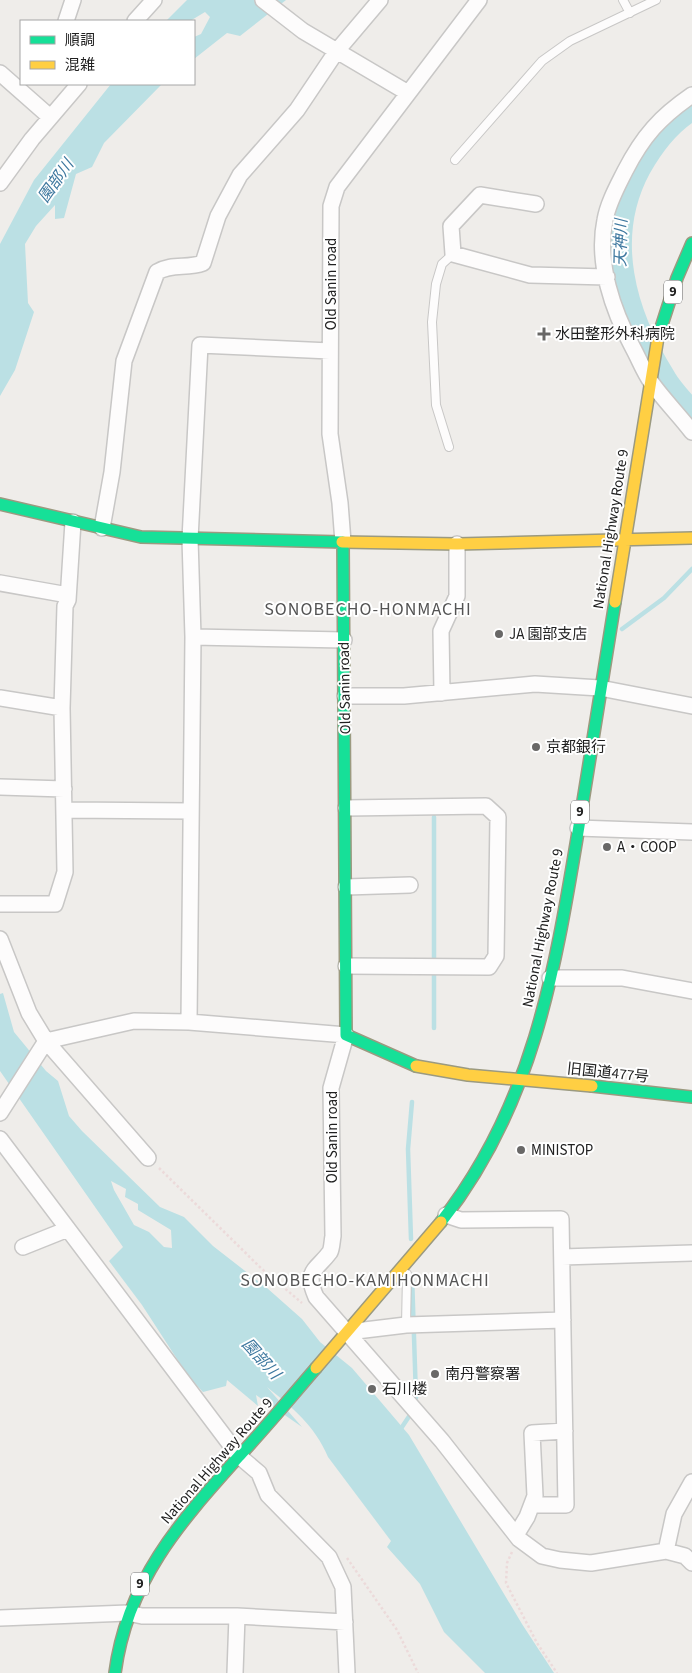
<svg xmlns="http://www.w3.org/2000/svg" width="692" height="1673" font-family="'Source Sans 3','Noto Sans JP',sans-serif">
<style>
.water{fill:#bbe0e4;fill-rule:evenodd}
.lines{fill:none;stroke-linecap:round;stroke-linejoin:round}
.stream{stroke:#bbe0e4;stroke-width:4.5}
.river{stroke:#bbe0e4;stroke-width:25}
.lane-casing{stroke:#c8c7c6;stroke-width:10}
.street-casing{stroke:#c8c7c6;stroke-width:18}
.fast-casing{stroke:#9b9a80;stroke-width:14}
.slow-casing{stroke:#9b9a80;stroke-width:14}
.path{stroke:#ecdada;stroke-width:2.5;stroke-dasharray:2.5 2.5;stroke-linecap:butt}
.lane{stroke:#fdfcfc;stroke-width:8}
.street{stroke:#fdfcfc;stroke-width:15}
.fast{stroke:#16e098;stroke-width:11}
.slow{stroke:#ffcf43;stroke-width:11}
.poi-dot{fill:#696867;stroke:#fff;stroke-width:2}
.labels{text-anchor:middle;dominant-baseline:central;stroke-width:4;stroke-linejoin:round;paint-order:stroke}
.shield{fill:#fff;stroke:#646464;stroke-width:1}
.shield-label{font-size:14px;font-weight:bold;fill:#212121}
.street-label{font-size:15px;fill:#212121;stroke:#fff}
.poi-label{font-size:15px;fill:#212121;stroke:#fff;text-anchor:start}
.water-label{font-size:16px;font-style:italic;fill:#3e789f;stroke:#fff}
.quarter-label{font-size:18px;letter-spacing:1px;fill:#545454;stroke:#fff}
</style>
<rect width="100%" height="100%" fill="#efedea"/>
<!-- water -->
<path class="water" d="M 187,0 L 286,0 L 240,36 L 227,33 L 194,59 L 194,37 L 201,34 L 210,17 L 205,12 L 190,21 L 166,21 Z
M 111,84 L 162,84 L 104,143 L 92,167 L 76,174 L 64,218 L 55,219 L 55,205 L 36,226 L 25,244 L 28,303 L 34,312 L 15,370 L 0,396 L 0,244 L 34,180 Z
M 3,993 L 14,1032 L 46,1071 L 58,1081 L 69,1116 L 82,1131 L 160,1207 L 184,1217 L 213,1246 L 267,1288 L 302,1319 L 320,1342 L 352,1368 L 409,1435 L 522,1624 L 554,1673 L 485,1673 L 444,1632 L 420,1584 L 387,1547 L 391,1541 L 328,1457 C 315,1426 293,1408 267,1387 L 302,1427 L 256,1395 L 258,1406 L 227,1380 L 226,1386 L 203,1392 L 188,1376 L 142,1305 L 109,1261 L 123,1247 L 0,1071 L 0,994 ZM 111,1181 L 126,1189 L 125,1197 L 138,1204 L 138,1210 L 171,1230 L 172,1248 L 164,1247 L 149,1232 L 134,1225 L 114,1190 Z"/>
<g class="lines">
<!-- stream -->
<path class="stream" d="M 622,629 L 664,598 L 692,569
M 434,817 L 434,1028
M 411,1239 L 408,1149 L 412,1102
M 412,1275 L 416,1398
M 400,1430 L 410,1415"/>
<!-- river -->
<path class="river" d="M 692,108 C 670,121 652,144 639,167 C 601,237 623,314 664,379 C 671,391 683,403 692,414"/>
<defs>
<path id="lane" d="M 623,0 L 630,13
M 455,160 L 542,61 L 570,41 L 656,0
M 449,447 L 436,405 L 432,322 L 436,284 L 442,264 L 453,254
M 406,1325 L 407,1274"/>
<path id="street" d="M 263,0 L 303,31 L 408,93
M 66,21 L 73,0
M 135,21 L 154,0
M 0,73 L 50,117
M 692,95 C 660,117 643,136 625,171 C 617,187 608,203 605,220 C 596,263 613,311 633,348 C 639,359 644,372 651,382 C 663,399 679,415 692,432
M 0,183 L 32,139 L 79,84
M 536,204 L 480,195 L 451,226 L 453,254 L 530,275 L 607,277
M 102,528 L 112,472 L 124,361 L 157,272 C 172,263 187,269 203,263 L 218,216 L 240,175 L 297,110 L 336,52 L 380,0
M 343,542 L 340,503 L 330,434 L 331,206 L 337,187 L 479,0
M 0,583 L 68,595
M 193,637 L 344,640
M 442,693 L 441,631 L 457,596 L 457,544
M 345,696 L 404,696 L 535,684 L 600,688 L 692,706
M 0,698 L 62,708
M 0,787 L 64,789
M 346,808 L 486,806 L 498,817 L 496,956 L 489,967 L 346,966
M 64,810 L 191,811
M 578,828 L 692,832
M 346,887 L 410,885
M 0,904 L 55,904 L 65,872 L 62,708 L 65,606 L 68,600 L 73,522
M 0,939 L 29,1013 L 46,1041 L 148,1158
M 550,978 L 622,978 L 692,991
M 189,1022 L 193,637 L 190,539 L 200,345 L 330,351
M 0,1113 L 46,1041 L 134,1021 L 189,1022 L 346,1035 L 331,1088 L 333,1236 C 332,1241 332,1248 330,1252 C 316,1271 304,1270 316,1297 L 442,1441 L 519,1539 L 542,1556 L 560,1560 L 591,1563 L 666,1551 L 685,1556 L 692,1563
M 0,1139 L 239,1456 L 259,1473 L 268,1495 L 329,1557 L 343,1587 L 347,1673
M 446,1215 L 461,1220 L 561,1219 L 566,1505 L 532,1505
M 23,1247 L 68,1229
M 562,1257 L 692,1253
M 348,1332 L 406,1325 L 563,1320
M 516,1535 L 527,1517 L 535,1496 L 532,1433 L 565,1431
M 666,1551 L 674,1514 L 692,1482
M 0,1618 L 128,1613 L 142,1616 L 237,1616 L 345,1622
M 235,1673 L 237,1616"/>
<path id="fast" d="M 658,337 L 677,278 L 692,243
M 0,504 L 141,537 L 342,542
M 343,542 L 346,1035 L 416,1066
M 592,1086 L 692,1097
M 441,1222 C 534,1104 555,970 579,826 C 591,751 603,677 615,602
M 115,1673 C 127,1580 181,1521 241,1454 C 267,1426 291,1397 316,1368"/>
<path id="slow" d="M 342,542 L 457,544 L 692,538
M 615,602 L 658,337
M 416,1066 L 468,1075 L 592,1086
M 316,1368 L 441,1222"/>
</defs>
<!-- lane casing -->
<use href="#lane" class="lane-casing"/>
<!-- street casing -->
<use href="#street" class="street-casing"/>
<!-- fast casing -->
<use href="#fast" class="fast-casing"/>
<!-- slow casing -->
<use href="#slow" class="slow-casing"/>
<!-- path -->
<path class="path" d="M 159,1168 L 262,1269 L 302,1303
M 512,1552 L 507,1563 L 506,1583 L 537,1643 L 557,1673
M 347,1558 L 397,1630 L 418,1673"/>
<!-- lane -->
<use href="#lane" class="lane"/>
<!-- street -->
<use href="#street" class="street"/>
<!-- fast -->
<use href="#fast" class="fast"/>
<!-- slow -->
<use href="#slow" class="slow"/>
</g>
<!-- markers -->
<g class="poi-dot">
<path d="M541.5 326.5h5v5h5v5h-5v5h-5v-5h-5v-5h5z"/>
<circle cx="499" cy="634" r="5"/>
<circle cx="536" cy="747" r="5"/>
<circle cx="607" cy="847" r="5"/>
<circle cx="521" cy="1150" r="5"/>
<circle cx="435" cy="1374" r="5"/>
<circle cx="372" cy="1389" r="5"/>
</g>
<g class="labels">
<!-- shield labels -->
<g class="shield">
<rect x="664" y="280.5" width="18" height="23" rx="4"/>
<rect x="571" y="800.5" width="18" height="23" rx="4"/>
<rect x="131" y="1572.5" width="18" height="23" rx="4"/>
</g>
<g class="shield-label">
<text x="673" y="292">9</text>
<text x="580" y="812">9</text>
<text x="140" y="1584">9</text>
</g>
<!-- street labels -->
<g class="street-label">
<text transform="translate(331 284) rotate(-90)">Old Sanin road</text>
<text transform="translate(611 529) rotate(-81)">National Highway Route 9</text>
<text transform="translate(345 688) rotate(-91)">Old Sanin road</text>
<text transform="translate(543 928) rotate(-79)">National Highway Route 9</text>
<text transform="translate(608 1073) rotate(6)">旧国道477号</text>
<text transform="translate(332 1137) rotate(-90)">Old Sanin road</text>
<text transform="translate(217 1461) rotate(-49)">National Highway Route 9</text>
</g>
<!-- poi labels -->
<g class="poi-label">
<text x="555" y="334">水田整形外科病院</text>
<text x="509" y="634">JA 園部支店</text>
<text x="546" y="747">京都銀行</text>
<text x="617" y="847">A・COOP</text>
<text x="531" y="1150">MINISTOP</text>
<text x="445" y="1374">南丹警察署</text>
<text x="382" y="1389">石川楼</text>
</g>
<!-- water labels -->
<g class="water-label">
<text transform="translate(56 181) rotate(-55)">園部川</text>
<text transform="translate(621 243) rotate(-89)">天神川</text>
<text transform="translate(261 1359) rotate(48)">園部川</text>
</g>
<!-- quarter labels -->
<g class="quarter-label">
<text x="368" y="609">SONOBECHO-HONMACHI</text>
<text x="365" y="1280">SONOBECHO-KAMIHONMACHI</text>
</g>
</g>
<!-- legend -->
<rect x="20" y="20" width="175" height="65" fill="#ffffff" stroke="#a6a6a6"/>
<rect x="30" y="36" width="25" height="8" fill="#16e098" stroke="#a6a6a6"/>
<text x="65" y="45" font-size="15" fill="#212121">順調</text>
<rect x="30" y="61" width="25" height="8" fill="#ffcf43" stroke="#a6a6a6"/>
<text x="65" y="70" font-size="15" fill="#212121">混雑</text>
</svg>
